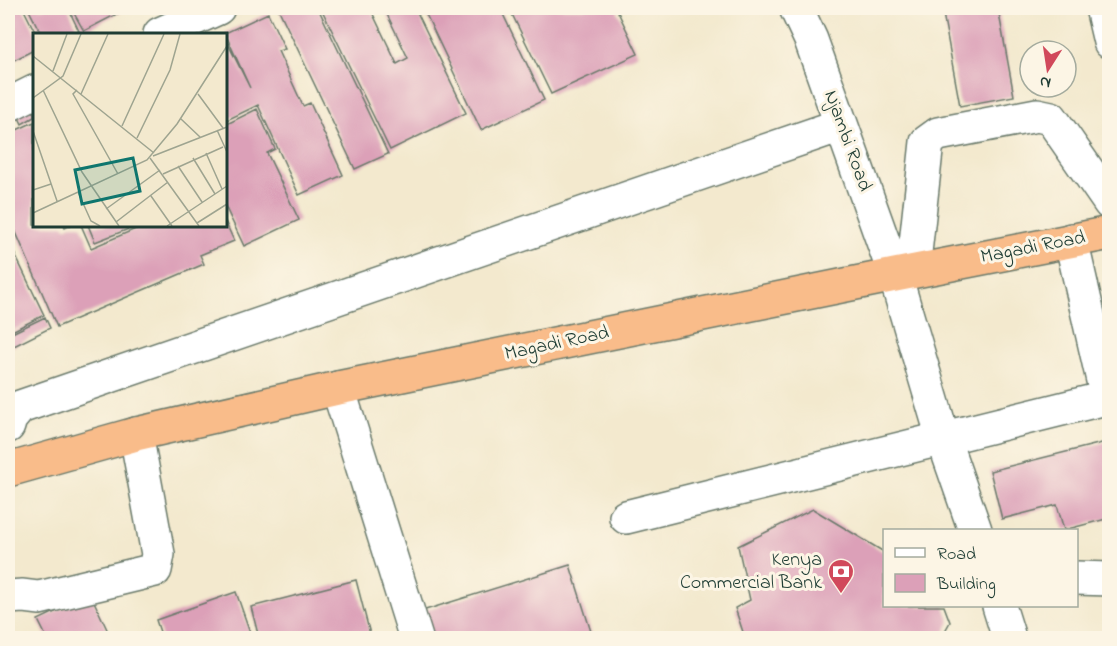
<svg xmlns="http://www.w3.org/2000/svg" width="1117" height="646" font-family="'Indie Flower',sans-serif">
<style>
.building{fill:#dca0b8}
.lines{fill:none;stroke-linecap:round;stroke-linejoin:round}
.minor-casing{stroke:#69796a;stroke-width:36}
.highway-casing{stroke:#69796a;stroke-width:36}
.minor{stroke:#fff;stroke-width:33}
.highway{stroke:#f9bc8a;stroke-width:33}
.labels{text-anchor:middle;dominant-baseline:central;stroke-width:6;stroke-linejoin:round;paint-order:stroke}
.street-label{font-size:20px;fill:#1f3d34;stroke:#fcf5e5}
.poi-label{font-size:20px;fill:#1f3d34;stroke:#fcf5e5;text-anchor:end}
.inset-road{fill:none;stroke:#9ea490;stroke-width:1.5}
.view{fill:#0f766e;fill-opacity:0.15;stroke:#0f766e;stroke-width:3}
.inset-edge{fill:none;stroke:#1f3d34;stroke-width:3}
</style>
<rect width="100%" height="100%" fill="#fcf5e5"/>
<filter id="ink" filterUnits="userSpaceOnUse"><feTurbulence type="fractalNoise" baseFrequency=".0167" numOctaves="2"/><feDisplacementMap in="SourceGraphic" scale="12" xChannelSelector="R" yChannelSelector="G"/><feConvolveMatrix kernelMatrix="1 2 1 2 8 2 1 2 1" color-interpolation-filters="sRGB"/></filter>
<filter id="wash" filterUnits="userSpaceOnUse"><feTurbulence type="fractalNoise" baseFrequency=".008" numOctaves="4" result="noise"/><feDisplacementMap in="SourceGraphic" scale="24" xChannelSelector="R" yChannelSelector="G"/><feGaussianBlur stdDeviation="1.35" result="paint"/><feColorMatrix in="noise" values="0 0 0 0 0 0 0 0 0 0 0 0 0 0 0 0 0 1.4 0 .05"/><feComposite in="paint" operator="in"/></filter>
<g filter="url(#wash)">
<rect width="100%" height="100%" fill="#f3e9ce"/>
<g id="blocks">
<!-- building -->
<path class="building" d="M 8,8 L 23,8 L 36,34 L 34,50 L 8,63 Z
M 28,8 L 68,8 L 79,31 L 72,34 L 41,34 Z
M 71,8 L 112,8 L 115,15 L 84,31 Z
M 114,8 L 130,8 L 117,14 Z
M 278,8 L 318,8 L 388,154 L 355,169 Z
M 321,8 L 370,8 L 397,64 L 408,58 L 384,8 L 415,8 L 466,113 L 390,150 Z
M 423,8 L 500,8 L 544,100 L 481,130 Z
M 509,8 L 616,8 L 638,54 L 551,94 Z
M 942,8 L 998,8 L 1014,96 L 960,106 Z
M 268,13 L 285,49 L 278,51 L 303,106 L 310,103 L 343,175 L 299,195 L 258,105 L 227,120 L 225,114 L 225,38 L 250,88 L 225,33 Z
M 34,99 L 34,117 L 22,124 L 15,109 Z
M 257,109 L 275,149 L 267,153 L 299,220 L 244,246 L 225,206 L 225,125 Z
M 34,122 L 34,225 L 64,225 L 65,228 L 71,225 L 81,225 L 91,248 L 145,225 L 225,225 L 225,221 L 234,241 L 200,255 L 204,264 L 57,327 L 8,214 L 8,134 Z
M 88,225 L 139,225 L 95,242 Z
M 8,240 L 44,315 L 8,333 Z
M 45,317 L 50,328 L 8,349 L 8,335 Z
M 1110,441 L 1110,518 L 1064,530 L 1057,505 L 1002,519 L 990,471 Z
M 813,509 L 884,552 L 884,606 L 944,606 L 950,622 L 941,638 L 745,638 L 735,608 L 750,600 L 738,546 Z
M 570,565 L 593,638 L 431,638 L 422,611 Z
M 356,580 L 371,638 L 259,638 L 251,607 Z
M 236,592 L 252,638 L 162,638 L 156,620 Z
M 91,595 L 111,638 L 47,638 L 38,620 Z"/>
</g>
</g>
<g filter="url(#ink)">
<use href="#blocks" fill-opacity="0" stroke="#69796a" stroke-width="1.5"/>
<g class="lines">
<defs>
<path id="minor" d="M 796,8 L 811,40 L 895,275 L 943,438 L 975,530
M 1102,8 L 1110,42
M 160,34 L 218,8
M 8,105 L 34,92
M 1071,240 L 1107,398
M 913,271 L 927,142 L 938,134 L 1037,115 L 1051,118 L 1110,203
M 338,388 L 416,638
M 8,426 L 10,419 L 20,407 L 841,125
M 626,517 L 1110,397
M 1076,578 L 1110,579
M 8,597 L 23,596 L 39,598 L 155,570 L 158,554 L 136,434
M 999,606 L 1009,638"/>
<path id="highway" d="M 8,470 L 136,434 L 338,388 L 895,275 L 1110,233"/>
</defs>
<!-- minor casing -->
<use href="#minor" class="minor-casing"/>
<!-- highway casing -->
<use href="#highway" class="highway-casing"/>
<!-- minor -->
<use href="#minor" class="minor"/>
<!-- highway -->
<use href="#highway" class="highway"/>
</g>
</g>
<!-- icons -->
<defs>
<symbol id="bank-pin" viewBox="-11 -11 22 30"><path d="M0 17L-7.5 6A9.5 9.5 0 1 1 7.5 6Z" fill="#d1495b" stroke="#fcf5e5"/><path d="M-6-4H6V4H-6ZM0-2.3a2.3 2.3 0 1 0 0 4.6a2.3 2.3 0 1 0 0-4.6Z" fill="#fff"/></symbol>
</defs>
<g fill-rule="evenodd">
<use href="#bank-pin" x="826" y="557" width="30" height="40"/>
</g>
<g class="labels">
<!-- street labels -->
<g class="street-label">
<text transform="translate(847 141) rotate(70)">Njambi Road</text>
<text transform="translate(1033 248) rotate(-11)">Magadi Road</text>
<text transform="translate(557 344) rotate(-12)">Magadi Road</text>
</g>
<!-- poi labels -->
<g class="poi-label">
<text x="822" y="560">Kenya<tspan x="822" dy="23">Commercial Bank</tspan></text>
</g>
</g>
<!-- overview -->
<g transform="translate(33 33)">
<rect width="194" height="194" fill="#f3e9ce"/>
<path class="inset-road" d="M 0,23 L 121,120M 20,38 L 34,1M 10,57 L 49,139 L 86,193M 44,57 L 40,61 L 85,141M 48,61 L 75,1M 165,61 L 190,95M 0,65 L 30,43 L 48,1M 148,86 L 167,104M 89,93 L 131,1M 184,97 L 194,119M 0,98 L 24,168M 104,105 L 137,37 L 147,1M 173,120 L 189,156M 120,123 L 194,94M 117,125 L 166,193M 160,125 L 182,161M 145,133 L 169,169M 130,141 L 190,114M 0,157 L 18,151M 45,159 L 58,188 L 67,193M 118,163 L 139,193M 73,176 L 127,137M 0,180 L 114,127 L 144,91 L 194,13M 83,189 L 135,149M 164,190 L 194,171M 134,193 L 194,153"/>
<path class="view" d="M 100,125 L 107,158 L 49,171 L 42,137 Z"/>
<rect width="194" height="194" class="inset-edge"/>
</g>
<!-- margin -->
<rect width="1117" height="646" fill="none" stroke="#fcf5e5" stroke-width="30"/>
<!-- legend -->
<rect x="883" y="529" width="195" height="78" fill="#fcf5e5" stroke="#a4ab9e" stroke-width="1.5"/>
<rect x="895" y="548" width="30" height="9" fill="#ffffff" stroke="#a4ab9e" stroke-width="1.5"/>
<text x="937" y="559" font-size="18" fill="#1f3d34">Road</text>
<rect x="895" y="574" width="30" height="18" fill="#dca0b8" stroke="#a4ab9e" stroke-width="1.5"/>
<text x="937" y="589" font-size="18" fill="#1f3d34">Building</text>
<!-- north arrow -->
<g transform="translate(1048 69) rotate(192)"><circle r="28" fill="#fcf5e5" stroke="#a4ab9e" stroke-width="1.5"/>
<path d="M0-4.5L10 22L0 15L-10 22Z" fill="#d1495b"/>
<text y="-9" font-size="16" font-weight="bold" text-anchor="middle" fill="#1f3d34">N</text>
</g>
</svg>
